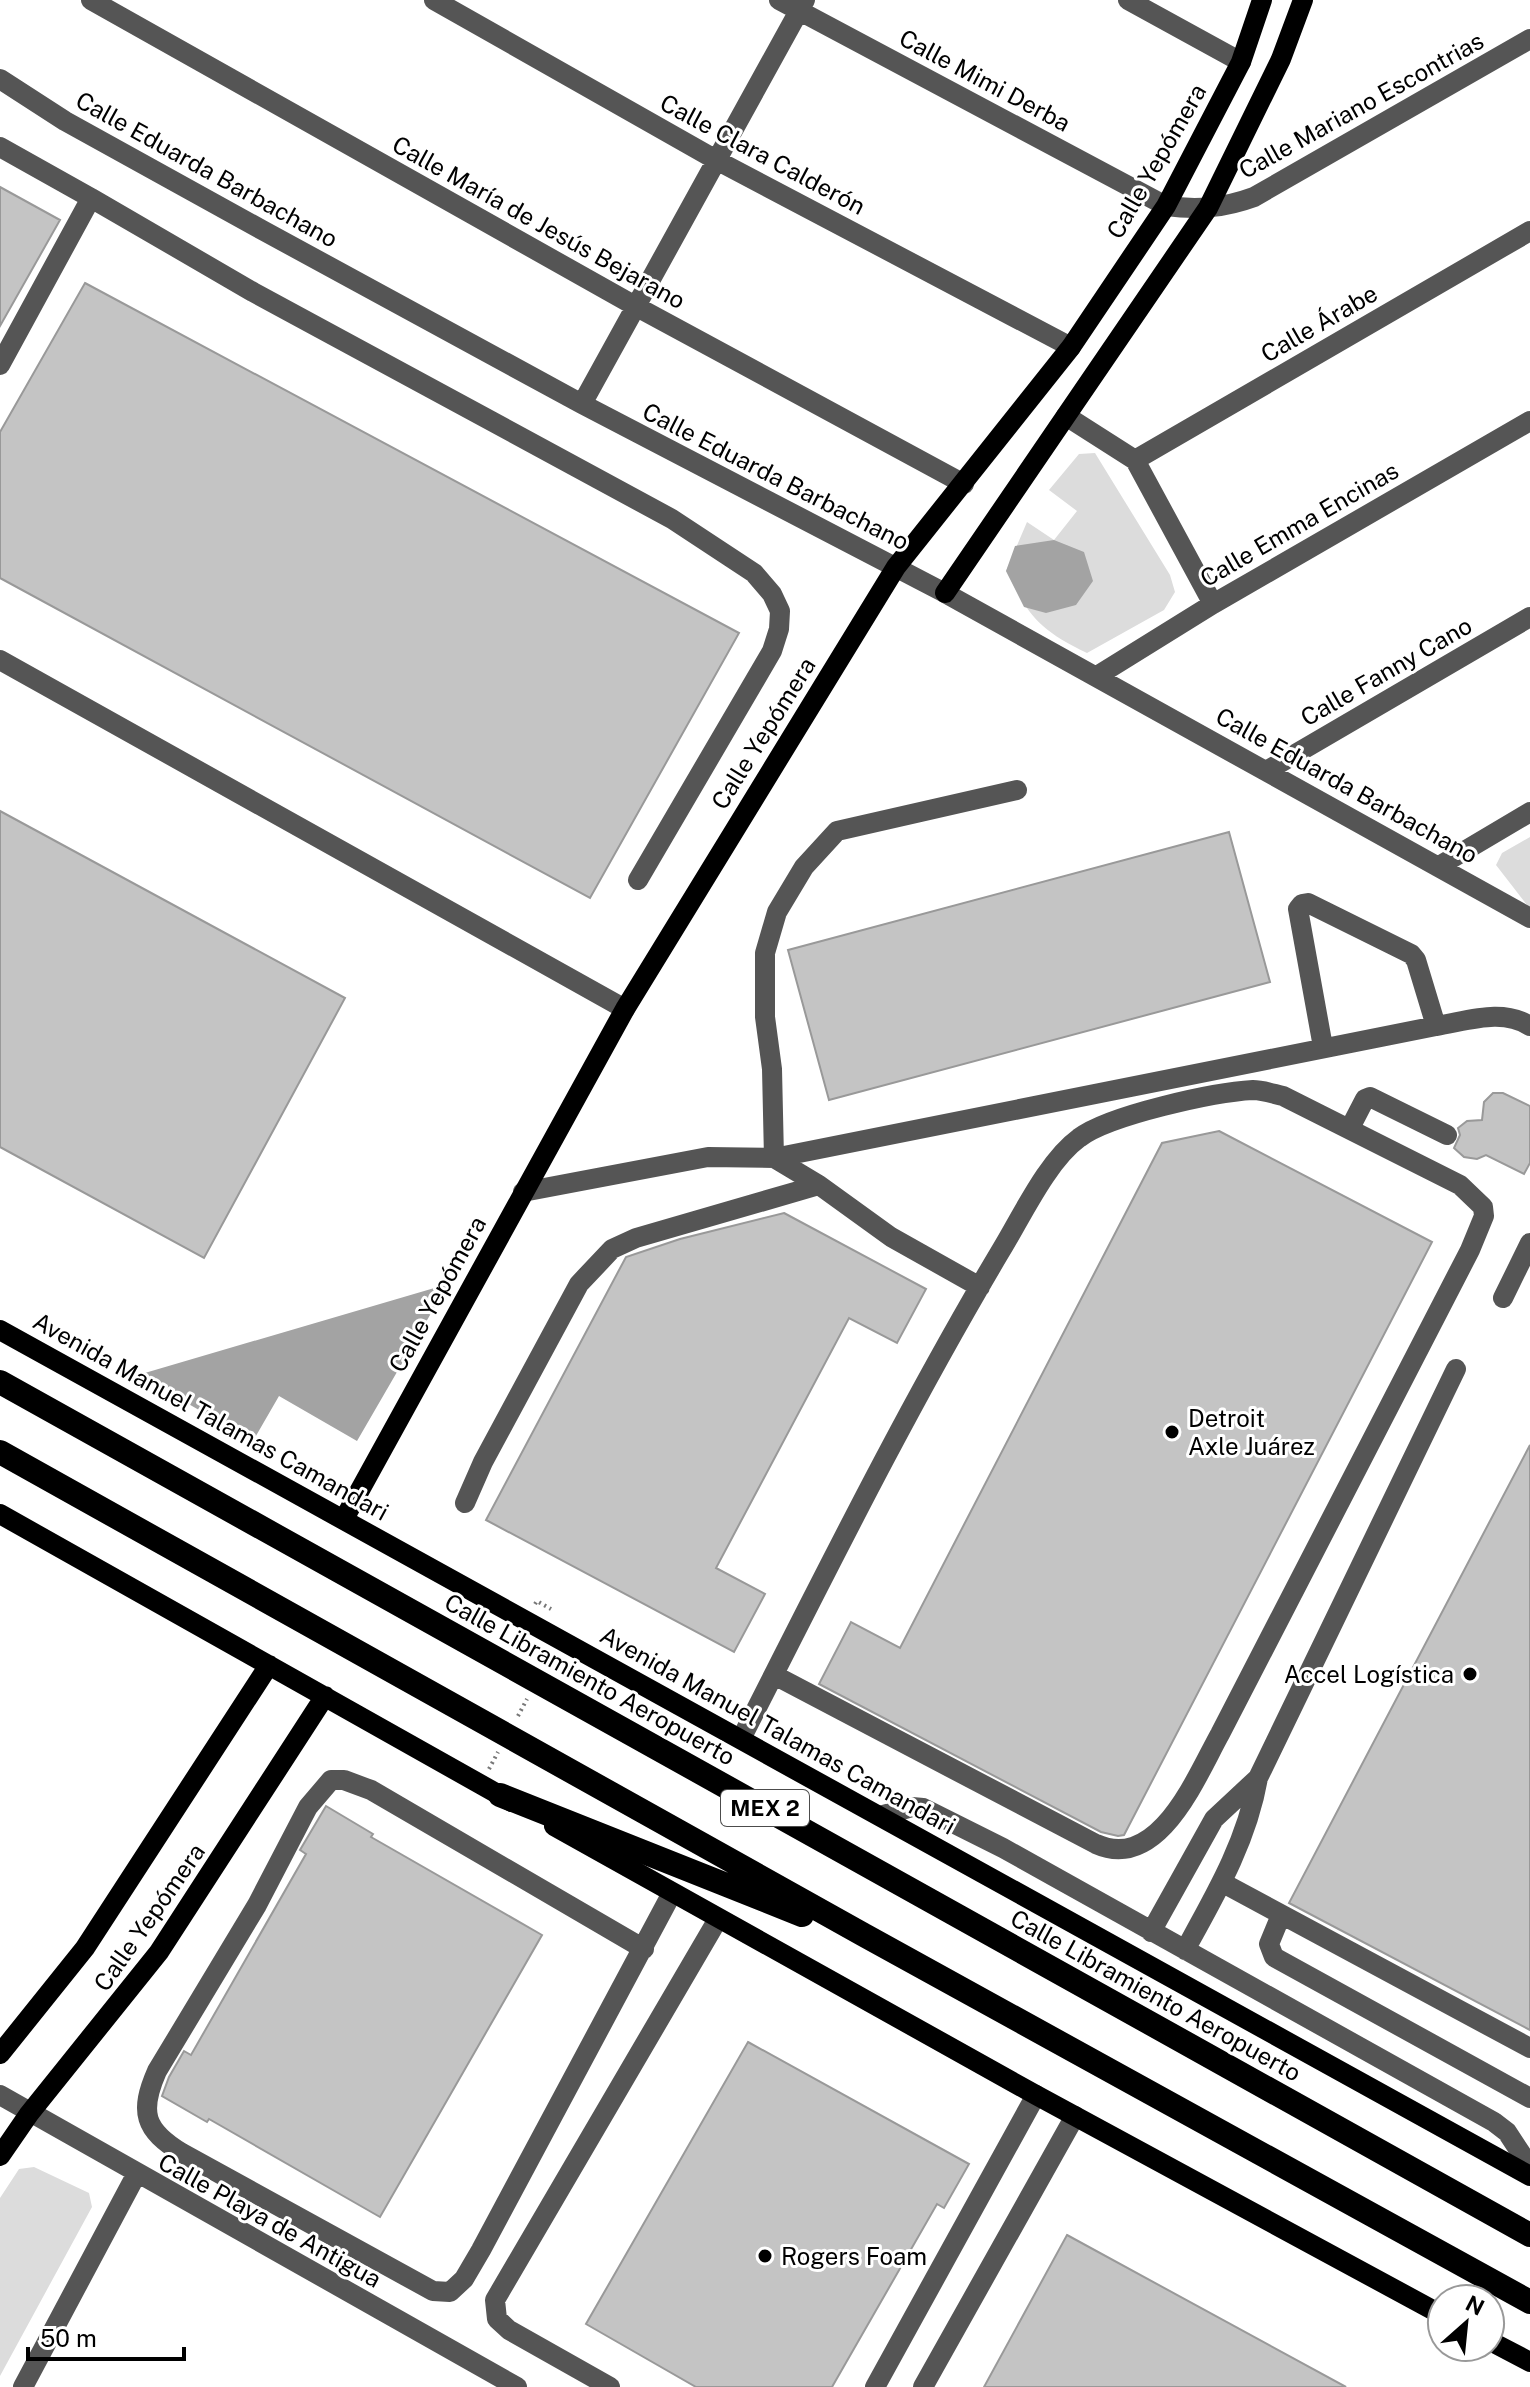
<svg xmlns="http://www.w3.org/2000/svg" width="1530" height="2387" font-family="'Public Sans',sans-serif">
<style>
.green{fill:#dcdcdc}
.water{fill:#a3a3a3}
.building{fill:#c4c4c4;stroke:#999;stroke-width:2}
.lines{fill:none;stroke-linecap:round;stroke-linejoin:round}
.path{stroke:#777;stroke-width:4;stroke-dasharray:2 4;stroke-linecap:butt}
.minor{stroke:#555;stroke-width:20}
.major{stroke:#000;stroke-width:20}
.highway{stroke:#000;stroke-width:24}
.poi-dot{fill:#000;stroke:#fff;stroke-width:3}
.labels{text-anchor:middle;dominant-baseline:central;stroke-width:6;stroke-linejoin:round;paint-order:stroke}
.shield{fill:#fff;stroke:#4c4c4c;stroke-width:2}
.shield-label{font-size:22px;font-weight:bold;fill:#000}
.street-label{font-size:24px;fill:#000;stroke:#fff}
.poi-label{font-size:24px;fill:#000;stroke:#fff;text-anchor:start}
</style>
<rect width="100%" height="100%" fill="#fff"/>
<!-- green -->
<path class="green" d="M 1095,453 L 1170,575 L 1175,592 L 1164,610 L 1087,653 C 1040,630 1029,617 1006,571 L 1027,522 L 1054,540 L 1077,511 L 1049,490 L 1079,454 Z
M 1530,837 L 1530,909 L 1496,865 L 1502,853 Z
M 34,2167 L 89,2193 L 92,2207 L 0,2376 L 0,2198 L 19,2169 Z"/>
<!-- water -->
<path class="water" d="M 1054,540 L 1084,552 L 1093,581 L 1076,605 L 1046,613 L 1024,607 L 1006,571 L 1015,546 Z
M 448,1284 L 357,1441 L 279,1396 L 253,1441 L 138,1375 Z"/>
<!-- building -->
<path class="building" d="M 0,187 L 60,220 L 0,326 Z
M 85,283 L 739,633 L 590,898 L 0,578 L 0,432 Z
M 0,811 L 345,998 L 204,1258 L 0,1147 Z
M 1229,832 L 1270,982 L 829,1100 L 788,950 Z
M 1493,1093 L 1503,1093 L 1530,1106 L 1530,1163 L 1524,1174 L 1486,1155 L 1477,1159 L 1464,1157 L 1454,1148 L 1460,1135 L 1458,1128 L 1467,1121 L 1482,1120 L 1484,1102 Z
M 1219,1131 L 1432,1242 L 1124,1835 L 1118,1836 L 1101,1832 L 819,1684 L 851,1622 L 900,1648 L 1162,1143 Z
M 784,1213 L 926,1289 L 897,1343 L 849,1318 L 716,1568 L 765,1594 L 734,1652 L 486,1520 L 626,1257 L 680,1239 Z
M 1530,1445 L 1530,2030 L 1289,1903 Z
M 326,1806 L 373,1834 L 371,1837 L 542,1935 L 380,2217 L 209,2119 L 207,2122 L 162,2096 L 169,2077 L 184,2051 L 191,2055 L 306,1854 L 300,1850 Z
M 748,2042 L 969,2164 L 944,2208 L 937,2204 L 832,2387 L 696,2387 L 586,2324 Z
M 1067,2235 L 1346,2387 L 984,2387 Z"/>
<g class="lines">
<!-- path -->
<path class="path" d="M 535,1604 L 537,1601 L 551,1609
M 518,1716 L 527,1699
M 489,1769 L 498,1752"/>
<!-- minor -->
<path class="minor" d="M 91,0 L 637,307 L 964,484
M 434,0 L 718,161 L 1071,347
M 779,0 L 1166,206 C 1198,210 1224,208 1254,197 L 1530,39
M 1128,0 L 1241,62
M 0,79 L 65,121 L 264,231 L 582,404 L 945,593 L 1530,918
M 0,147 L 91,198 L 0,365
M 91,198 L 253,292 L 672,519 L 754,573 L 772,594 L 780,611 L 779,629 L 772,651 L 638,880
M 582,404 L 805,0
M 1066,416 L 1135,460 L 1213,604
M 1135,460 L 1530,231
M 0,660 L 625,1009
M 1097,676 L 1213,604 L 1530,421
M 1268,770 L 1530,617
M 1017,790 L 837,831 L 804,867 L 777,912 L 765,953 L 765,1017 L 772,1069 L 774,1158 L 1436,1026 C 1468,1021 1502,1008 1530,1026
M 1439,866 L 1530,812
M 1323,1047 L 1298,909 L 1302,904 L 1308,903 L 1411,954 L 1416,960 L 1436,1026
M 1350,1128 L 1365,1099 L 1370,1097 L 1447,1135
M 523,1192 L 708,1157 L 774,1158 L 819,1185 L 891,1237 L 980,1287
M 1503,1298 L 1530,1243
M 465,1503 L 483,1462 L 579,1284 L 612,1249 L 636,1238 L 819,1185
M 741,1739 C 824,1576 906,1410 1000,1252 C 1021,1218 1047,1161 1079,1138 C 1109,1115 1215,1092 1253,1090 C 1263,1090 1274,1094 1283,1096 L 1460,1185 L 1483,1207 L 1484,1216 L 1470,1250 L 1220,1734 C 1196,1777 1159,1872 1096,1844 L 774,1675
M 880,1816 L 912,1807 L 923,1808 L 1003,1848 L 1494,2122 L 1507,2132 L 1530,2167
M 1223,1883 L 1530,2048
M 1281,1915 L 1269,1944 L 1274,1957 L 1530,2098
M 1151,1932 L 1214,1819 L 1258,1778
M 644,1949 L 371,1790 L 344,1780 L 331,1780 L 308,1807 L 257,1905 L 157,2071 C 139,2112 144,2130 182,2153 L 433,2291 L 450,2292 L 464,2279 L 481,2250 L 672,1893
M 1185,1950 C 1216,1894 1247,1841 1258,1778 L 1456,1369
M 0,2095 L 517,2387
M 23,2387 L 136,2175
M 610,2387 L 509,2330 L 497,2319 L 495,2300 L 718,1919
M 875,2387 L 1036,2095
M 923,2387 L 1075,2116"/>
<!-- major -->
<path class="major" d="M 945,593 L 1208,208 L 1281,59 L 1303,0
M 0,1330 L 1530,2176
M 0,1514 L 512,1802
M 344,1519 L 625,1009 L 896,567 L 1071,347 L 1166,206 L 1241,62 L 1262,0
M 554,1826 L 1036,2095 L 1442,2315
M 0,2054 L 85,1948 L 269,1665
M 0,2156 L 29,2114 L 159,1952 L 325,1696
M 1490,2341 L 1530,2362"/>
<!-- highway -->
<path class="highway" d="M 0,1382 L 1530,2235
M 0,1452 L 864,1935 L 1530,2302
M 500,1795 L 802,1915"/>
</g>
<!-- markers -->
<g class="poi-dot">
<circle cx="1172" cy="1432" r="8"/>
<circle cx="1470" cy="1674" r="8"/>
<circle cx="765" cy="2256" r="8"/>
</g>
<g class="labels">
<!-- shield labels -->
<rect class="shield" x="721" y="1790" width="88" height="36" rx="6"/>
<g class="shield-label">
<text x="765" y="1808">MEX 2</text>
</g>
<!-- street labels -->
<g class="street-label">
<text transform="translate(985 80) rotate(28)">Calle Mimi Derba</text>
<text transform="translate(1361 105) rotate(-29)">Calle Mariano Escontrias</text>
<text transform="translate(763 154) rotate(28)">Calle Clara Calderón</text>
<text transform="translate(1156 161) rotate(-60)">Calle Yepómera</text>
<text transform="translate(207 169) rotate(29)">Calle Eduarda Barbachano</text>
<text transform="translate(539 222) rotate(29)">Calle María de Jesús Bejarano</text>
<text transform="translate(1319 323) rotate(-30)">Calle Árabe</text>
<text transform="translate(776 476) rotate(27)">Calle Eduarda Barbachano</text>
<text transform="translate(1299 524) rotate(-30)">Calle Emma Encinas</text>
<text transform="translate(1386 671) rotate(-30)">Calle Fanny Cano</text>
<text transform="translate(763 733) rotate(-58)">Calle Yepómera</text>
<text transform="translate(1347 785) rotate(29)">Calle Eduarda Barbachano</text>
<text transform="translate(437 1294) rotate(-61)">Calle Yepómera</text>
<text transform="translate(211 1416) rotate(29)">Avenida Manuel Talamas Camandari</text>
<text transform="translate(590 1679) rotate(29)">Calle Libramiento Aeropuerto</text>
<text transform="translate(778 1730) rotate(29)">Avenida Manuel Talamas Camandari</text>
<text transform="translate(149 1917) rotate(-55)">Calle Yepómera</text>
<text transform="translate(1156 1995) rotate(29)">Calle Libramiento Aeropuerto</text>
<text transform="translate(270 2220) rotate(29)">Calle Playa de Antigua</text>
</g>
<!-- poi labels -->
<g class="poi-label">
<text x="1188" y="1418">Detroit<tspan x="1188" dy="28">Axle Juárez</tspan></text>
<text x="1454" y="1674" text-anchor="end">Accel Logística</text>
<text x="781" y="2256">Rogers Foam</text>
</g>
</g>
<!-- north arrow -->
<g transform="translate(1466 2323) rotate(27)"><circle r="38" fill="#ffffff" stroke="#999999" stroke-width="2"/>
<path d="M0-6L14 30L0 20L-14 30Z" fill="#000000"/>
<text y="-12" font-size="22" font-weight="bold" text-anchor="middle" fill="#000000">N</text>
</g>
<!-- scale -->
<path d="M28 2347v12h156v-12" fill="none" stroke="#000000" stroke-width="4"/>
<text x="40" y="2347" font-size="24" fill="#000000" stroke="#ffffff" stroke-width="6" paint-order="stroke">50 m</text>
</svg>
